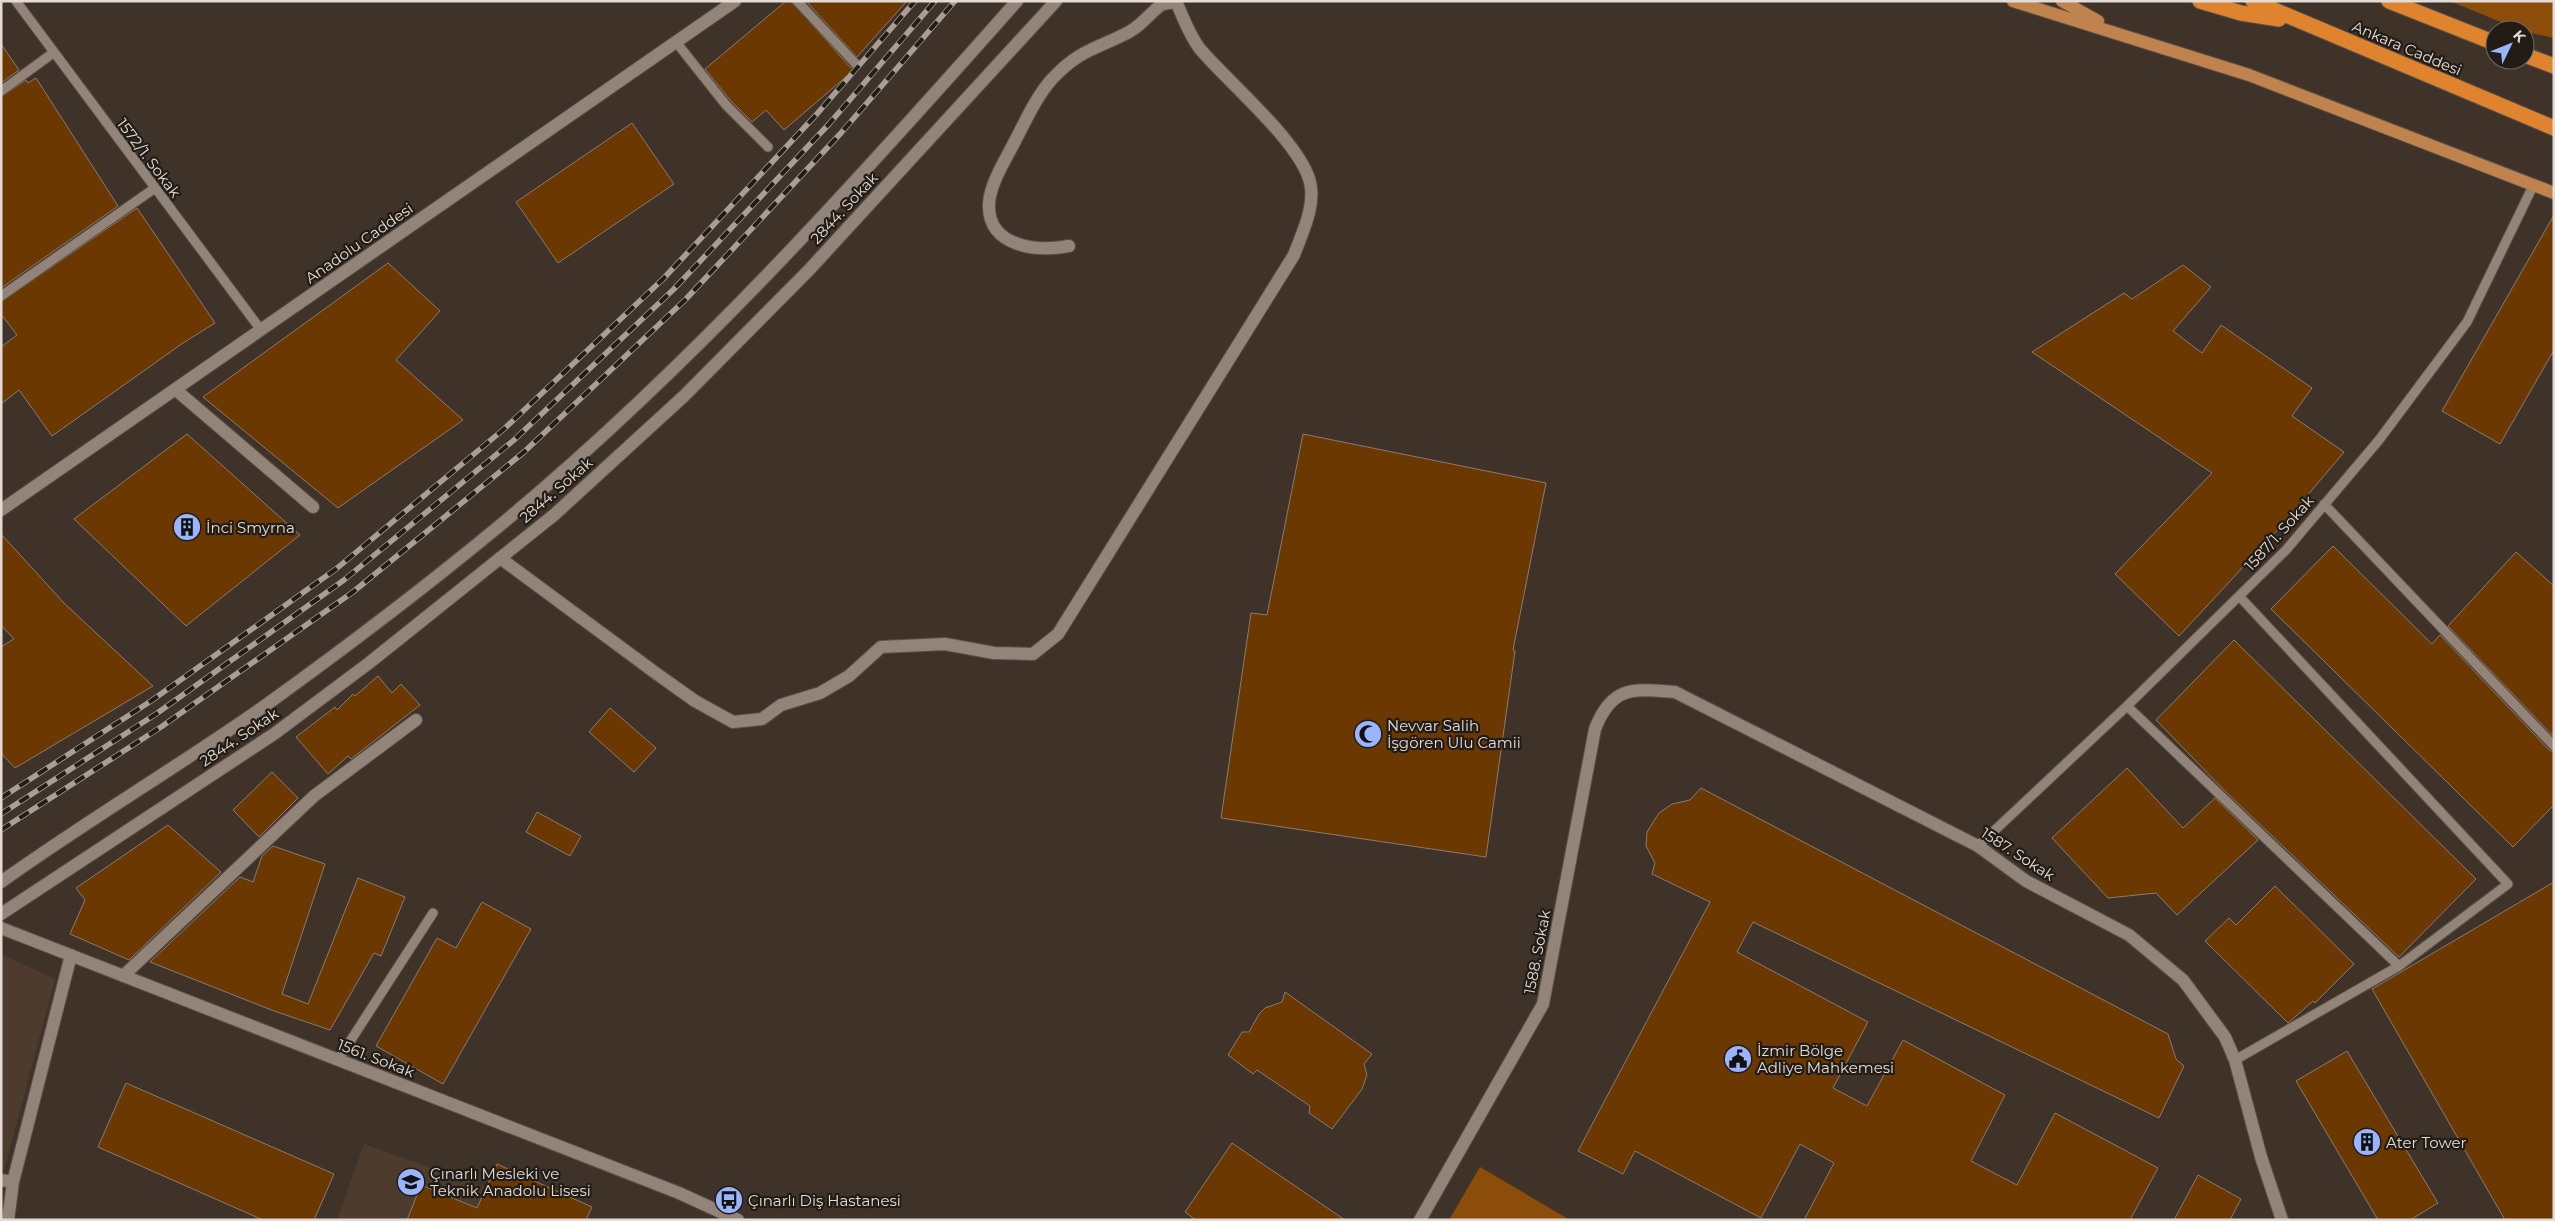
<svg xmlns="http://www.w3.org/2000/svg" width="2555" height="1221" font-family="Montserrat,sans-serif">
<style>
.built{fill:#4d3b2d}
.green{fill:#8d4d0a}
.building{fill:#6b3802;stroke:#897b70}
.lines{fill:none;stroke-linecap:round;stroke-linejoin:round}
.lane-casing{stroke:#5b5049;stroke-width:11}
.street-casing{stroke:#5b5049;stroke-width:14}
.secondary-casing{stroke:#5b5049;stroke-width:14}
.primary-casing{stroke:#5b5049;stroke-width:14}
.highway-casing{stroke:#5b5049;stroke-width:17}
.lane{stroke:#938479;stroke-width:9}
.street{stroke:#938479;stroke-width:12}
.secondary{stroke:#938479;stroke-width:12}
.primary{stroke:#c1834d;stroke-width:12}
.highway{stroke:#df832f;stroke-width:15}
.rail-casing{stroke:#a89e96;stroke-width:5.5}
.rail{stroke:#221c17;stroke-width:4;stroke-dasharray:11;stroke-linecap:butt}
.labels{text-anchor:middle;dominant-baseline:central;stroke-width:4.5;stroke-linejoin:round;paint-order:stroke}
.street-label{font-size:15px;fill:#e4dbd5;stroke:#221c17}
.poi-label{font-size:15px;fill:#e4dbd5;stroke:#221c17;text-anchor:start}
</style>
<rect width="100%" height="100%" fill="#3f3329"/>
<!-- built -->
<path class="built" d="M 1,954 L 55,979 L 4,1171 L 1,1171 Z
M 364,1144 L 578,1220 L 337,1220 Z"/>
<!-- green -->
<path class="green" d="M 2450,1 L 2554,1 L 2554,38 L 2525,32 L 2525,30 L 2520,30 Z
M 1480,1167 L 1570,1220 L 1449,1220 Z"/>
<!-- building -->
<path class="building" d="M 786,1 L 791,1 L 850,67 L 855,69 L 784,130 L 766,110 L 752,122 L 731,101 L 705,69 Z
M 806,1 L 907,1 L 857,57 Z
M 1,44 L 19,70 L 1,83 Z
M 36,78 L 118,206 L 1,288 L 1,97 L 26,80 L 28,83 Z
M 632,123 L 674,184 L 558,263 L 516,202 Z
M 137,208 L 215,323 L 183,343 L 52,436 L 19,390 L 1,404 L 1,347 L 17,335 L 1,314 L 1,302 Z
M 2554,215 L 2554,350 L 2500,444 L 2442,411 Z
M 388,263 L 440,311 L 396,360 L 463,420 L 338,508 L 203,397 Z
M 2183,265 L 2211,287 L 2173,331 L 2202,353 L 2221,325 L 2312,388 L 2292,416 L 2344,452 L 2285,522 L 2179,636 L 2115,574 L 2212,473 L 2032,352 L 2124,293 L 2132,299 Z
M 187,434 L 300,535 L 186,626 L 74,519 Z
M 1303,434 L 1546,483 L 1513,650 L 1515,651 L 1486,857 L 1221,818 L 1251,613 L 1267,615 Z
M 1,534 L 65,604 L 153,686 L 15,768 L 1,753 L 1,647 L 14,639 L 1,625 Z
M 2333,546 L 2432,644 L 2440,635 L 2549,750 L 2554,752 L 2554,805 L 2513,847 L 2271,609 Z
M 2516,552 L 2554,586 L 2554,737 L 2448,626 Z
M 2234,640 L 2476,879 L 2399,957 L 2224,790 L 2156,720 Z
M 378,676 L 392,693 L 401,684 L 420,705 L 351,759 L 348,756 L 328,774 L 296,737 L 335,707 L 337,710 L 353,694 L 355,696 Z
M 610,708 L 656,748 L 634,772 L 589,732 Z
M 2127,768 L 2183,828 L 2215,798 L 2258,840 L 2177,915 L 2156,893 L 2108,898 L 2052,838 Z
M 272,772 L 298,798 L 259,837 L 233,810 Z
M 1701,788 L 2168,1034 L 2176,1059 L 2184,1066 L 2159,1118 L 1753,922 L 1737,952 L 1868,1022 L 1833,1088 L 1867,1106 L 1903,1040 L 2005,1095 L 1971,1161 L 2017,1185 L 2055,1113 L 2158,1168 L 2130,1220 L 1804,1220 L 1834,1163 L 1800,1144 L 1761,1218 L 1635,1151 L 1623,1174 L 1578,1151 L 1710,902 L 1652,874 L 1655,863 L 1646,846 L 1647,832 L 1659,813 L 1672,804 L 1690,800 Z
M 537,812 L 581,836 L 570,856 L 526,832 Z
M 168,825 L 221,872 L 129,960 L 70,934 L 85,900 L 76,888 Z
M 273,846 L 325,864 L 282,994 L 308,1004 L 358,878 L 405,897 L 381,956 L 374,953 L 330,1030 L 274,1011 L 150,962 L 240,877 L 253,882 L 262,856 Z
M 2554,882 L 2554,1220 L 2505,1220 L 2372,989 Z
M 2275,886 L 2354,964 L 2315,1003 L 2313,1001 L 2288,1023 L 2205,941 L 2229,918 L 2236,925 Z
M 482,902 L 531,929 L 443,1084 L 376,1046 L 437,938 L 456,948 Z
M 1285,992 L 1372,1054 L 1364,1064 L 1367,1075 L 1362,1089 L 1332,1129 L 1309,1113 L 1310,1106 L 1257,1070 L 1253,1074 L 1228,1055 L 1242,1032 L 1249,1032 L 1259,1014 L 1265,1008 L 1282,1002 Z
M 2347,1051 L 2438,1203 L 2410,1220 L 2378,1220 L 2296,1081 Z
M 126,1083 L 334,1174 L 314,1220 L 263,1220 L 98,1147 Z
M 1232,1143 L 1345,1220 L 1196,1220 L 1185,1212 Z
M 497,1164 L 592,1207 L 586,1220 L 407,1220 L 421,1185 L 477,1208 Z
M 2198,1175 L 2241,1199 L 2230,1220 L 2174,1220 Z"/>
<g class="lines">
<defs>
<path id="lane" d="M 16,1 L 261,330
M 797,1 L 855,63
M 676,42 L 726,105 L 768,147
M 1,91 L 53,53
M 1,296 L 155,188
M 2324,504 L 2554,746
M 2127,706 L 2399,966
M 1978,846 L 2127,706 L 2286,550 L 2379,440 L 2467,322 L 2533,186
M 338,1060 L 433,913
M 2235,1060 L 2399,966 L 2508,884 L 2239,596"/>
<path id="street" d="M 1069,246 C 1037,252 987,247 989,204 C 990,183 1006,159 1015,141 C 1026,120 1036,97 1052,79 C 1080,49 1097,49 1129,32 C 1142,25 1150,13 1161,5 C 1165,3 1172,3 1176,2
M 176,390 L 313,507
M 500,558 L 657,674 L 695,701 L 733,722 L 762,719 L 781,705 L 820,693 L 849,676 L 881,647 L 945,644 L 994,653 L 1033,654 L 1058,634 L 1294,255 C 1302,233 1316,206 1310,182 C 1300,142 1228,82 1200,49 C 1190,36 1182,16 1176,1
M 1,928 L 679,1193 L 738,1220
M 123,976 L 314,796 L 416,720
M 1,1180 L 13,1182 L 8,1220
M 13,1182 L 71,955
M 1420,1220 L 1543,1004 L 1595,729 C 1612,685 1633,689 1675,692 L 1978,846 L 2026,881 L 2129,935 L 2183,980 L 2225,1037 L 2235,1060 L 2261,1157 L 2282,1220"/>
<path id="secondary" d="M 1,510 L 735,1
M 1,882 C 88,820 179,766 266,705 C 345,648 423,589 498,527 C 688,370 854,185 1017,1
M 1,914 L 274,734 L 369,663 L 554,515 L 684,396 L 809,270 L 1056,1"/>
<path id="primary" d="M 2013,1 L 2249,75 L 2554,193
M 2062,1 L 2098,21"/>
<path id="highway" d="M 2200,1 L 2241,13 L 2279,19
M 2253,1 L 2554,128
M 2389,1 L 2495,43
M 2525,55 L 2554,66"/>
</defs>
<!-- lane casing -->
<use href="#lane" class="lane-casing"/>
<!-- street casing -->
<use href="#street" class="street-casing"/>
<!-- secondary casing -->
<use href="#secondary" class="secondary-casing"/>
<!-- primary casing -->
<use href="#primary" class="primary-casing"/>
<!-- highway casing -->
<use href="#highway" class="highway-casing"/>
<!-- lane -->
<use href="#lane" class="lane"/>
<!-- street -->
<use href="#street" class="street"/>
<!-- secondary -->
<use href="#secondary" class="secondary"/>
<!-- primary -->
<use href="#primary" class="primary"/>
<!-- highway -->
<use href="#highway" class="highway"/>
<defs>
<path id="rail" d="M 1,798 L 151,701 L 336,569 L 504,429 L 663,279 L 816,115 L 915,1
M 1,814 L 156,714 L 344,580 L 514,440 L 674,289 L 829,124 L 935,1
M 1,830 L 161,727 L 353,592 L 524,452 L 686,299 L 841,133 L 955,1"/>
</defs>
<!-- rail casing -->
<use href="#rail" class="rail-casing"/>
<!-- rail -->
<use href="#rail" class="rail"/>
</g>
<!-- icons -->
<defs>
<symbol id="building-disc" viewBox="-11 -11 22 22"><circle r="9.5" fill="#9ab5fd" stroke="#221c17"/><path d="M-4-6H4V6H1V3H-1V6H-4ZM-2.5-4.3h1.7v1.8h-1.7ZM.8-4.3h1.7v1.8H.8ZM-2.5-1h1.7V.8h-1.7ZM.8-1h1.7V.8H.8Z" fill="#111"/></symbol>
<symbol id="mosque-disc" viewBox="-11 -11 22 22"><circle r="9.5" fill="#9ab5fd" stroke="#221c17"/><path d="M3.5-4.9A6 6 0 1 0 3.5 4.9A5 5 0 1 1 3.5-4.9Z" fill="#111"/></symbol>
<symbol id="civic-disc" viewBox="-11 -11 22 22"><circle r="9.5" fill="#9ab5fd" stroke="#221c17"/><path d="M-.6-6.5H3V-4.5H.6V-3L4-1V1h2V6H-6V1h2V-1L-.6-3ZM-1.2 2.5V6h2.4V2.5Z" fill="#111"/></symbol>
<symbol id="school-disc" viewBox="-11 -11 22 22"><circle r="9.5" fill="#9ab5fd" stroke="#221c17"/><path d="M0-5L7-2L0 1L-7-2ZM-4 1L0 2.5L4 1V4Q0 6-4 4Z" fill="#111"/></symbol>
<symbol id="bus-disc" viewBox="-11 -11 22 22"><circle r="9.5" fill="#9ab5fd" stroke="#221c17"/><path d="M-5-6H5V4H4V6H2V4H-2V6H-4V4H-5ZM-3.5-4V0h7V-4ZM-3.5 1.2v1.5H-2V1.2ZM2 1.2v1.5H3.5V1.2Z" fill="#111"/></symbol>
</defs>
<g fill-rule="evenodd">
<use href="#building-disc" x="171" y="511" width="32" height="32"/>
<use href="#mosque-disc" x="1352" y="718" width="32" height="32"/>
<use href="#civic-disc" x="1722" y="1043" width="32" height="32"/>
<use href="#building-disc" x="2351" y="1126" width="32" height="32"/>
<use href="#school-disc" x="395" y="1166" width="32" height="32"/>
<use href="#bus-disc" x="713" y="1184" width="32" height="32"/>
</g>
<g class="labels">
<!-- street labels -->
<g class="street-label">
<text transform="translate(2407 48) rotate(23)">Ankara Caddesi</text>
<text transform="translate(149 158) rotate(53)">1572/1. Sokak</text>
<text transform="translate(844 208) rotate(-47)">2844. Sokak</text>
<text transform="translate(359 243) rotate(-35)">Anadolu Caddesi</text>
<text transform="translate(556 490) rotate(-41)">2844. Sokak</text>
<text transform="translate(2279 533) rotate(-48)">1587/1. Sokak</text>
<text transform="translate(239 737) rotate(-34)">2844. Sokak</text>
<text transform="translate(2018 854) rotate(33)">1587. Sokak</text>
<text transform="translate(1537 952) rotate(-79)">1588. Sokak</text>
<text transform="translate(376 1058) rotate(21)">1561. Sokak</text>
</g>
<!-- poi labels -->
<g class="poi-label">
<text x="206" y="527">İnci Smyrna</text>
<text x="1387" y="725">Nevvar Salih<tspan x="1387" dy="17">İşgören Ulu Camii</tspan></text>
<text x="1757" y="1050">İzmir Bölge<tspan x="1757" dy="17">Adliye Mahkemesi</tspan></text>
<text x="2386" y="1142">Ater Tower</text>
<text x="430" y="1173">Çınarlı Mesleki ve<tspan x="430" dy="17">Teknik Anadolu Lisesi</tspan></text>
<text x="748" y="1200">Çınarlı Diş Hastanesi</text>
</g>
</g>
<!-- border -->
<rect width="2555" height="1221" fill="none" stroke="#e4dbd5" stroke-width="5"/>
<!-- north arrow -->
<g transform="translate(2510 45) rotate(47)"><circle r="24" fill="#221c17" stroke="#706863"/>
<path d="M0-4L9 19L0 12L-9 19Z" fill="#9ab5fd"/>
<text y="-8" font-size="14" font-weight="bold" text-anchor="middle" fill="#e4dbd5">K</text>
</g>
</svg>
